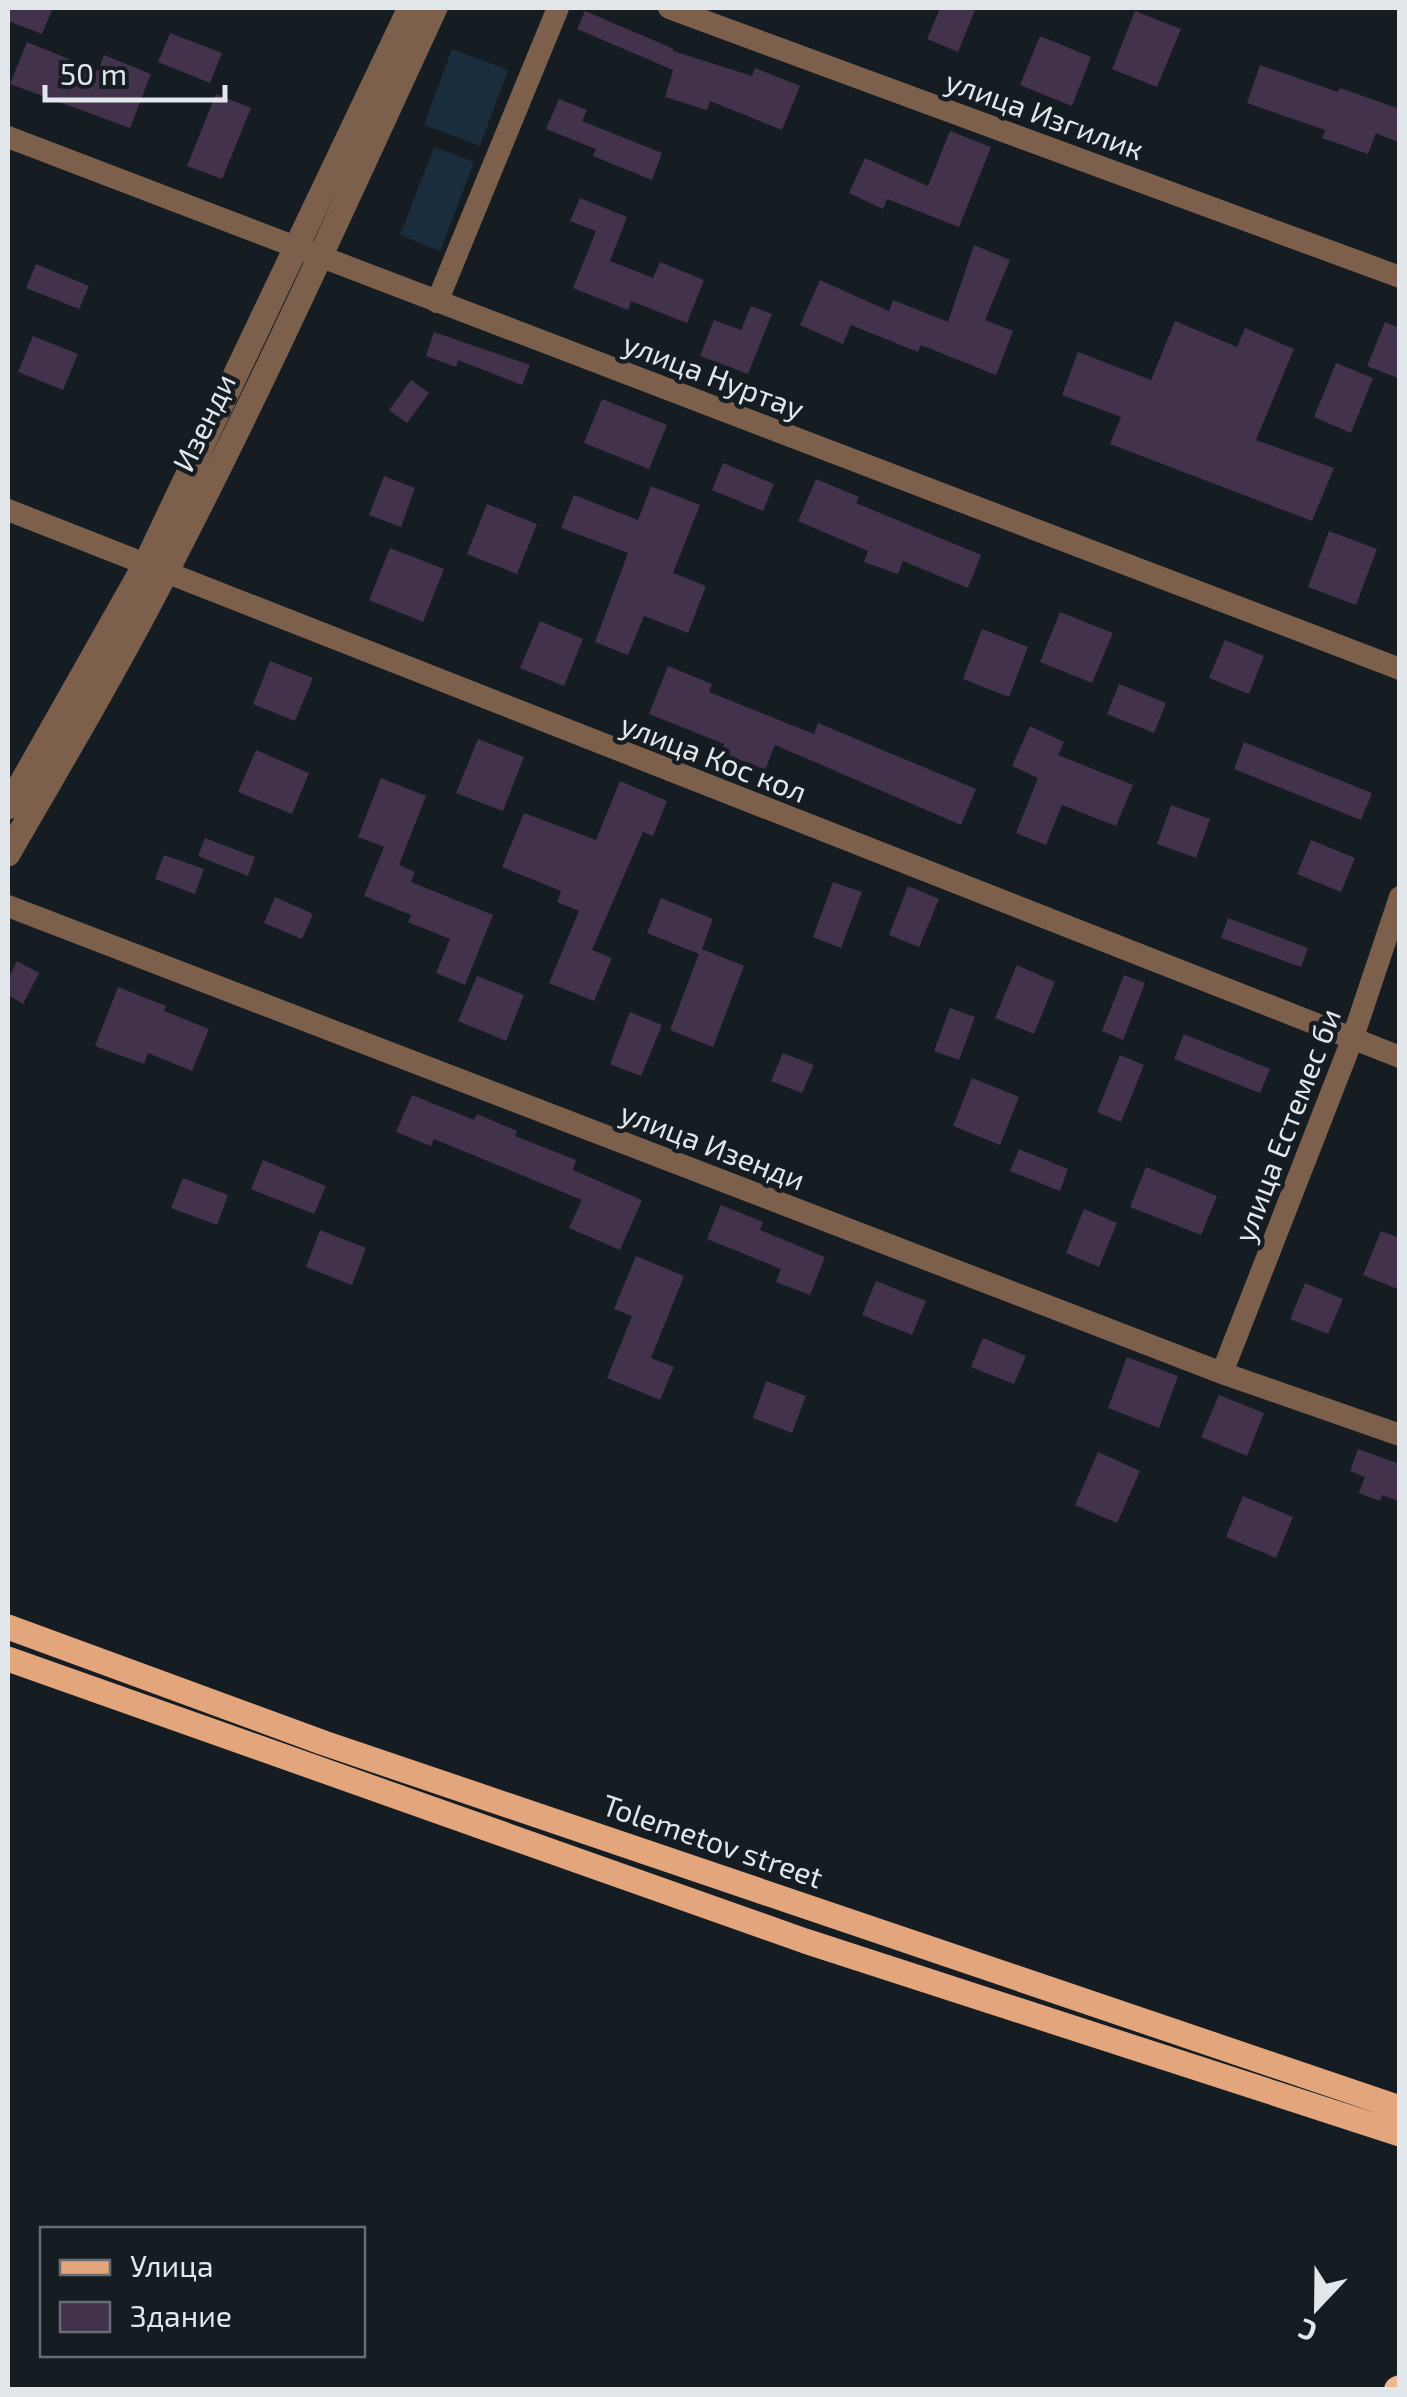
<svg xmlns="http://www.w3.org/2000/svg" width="1407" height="2397" font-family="'Exo 2',sans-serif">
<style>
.green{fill:#1a2d3c}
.building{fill:#43324b}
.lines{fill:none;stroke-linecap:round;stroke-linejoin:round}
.minor{stroke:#7d604c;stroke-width:22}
.tertiary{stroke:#7d604c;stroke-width:25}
.primary{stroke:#e3a57b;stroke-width:25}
.trunk{stroke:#ecb793;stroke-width:28}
.labels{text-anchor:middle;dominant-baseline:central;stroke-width:9;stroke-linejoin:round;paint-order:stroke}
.street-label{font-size:30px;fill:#e2e7eb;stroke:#151c22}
</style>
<rect width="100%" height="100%" fill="#151c22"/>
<!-- green -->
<path class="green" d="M 452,49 L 508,70 L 480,146 L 424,125 Z
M 434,147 L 474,162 L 440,251 L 400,235 Z"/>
<!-- building -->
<path class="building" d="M 8,8 L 53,8 L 42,34 L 8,21 Z
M 940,8 L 976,8 L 958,52 L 927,39 Z
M 585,11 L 674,49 L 673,51 L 752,76 L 755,68 L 800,86 L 782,130 L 710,101 L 707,110 L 665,97 L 673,70 L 577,29 Z
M 1135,11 L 1181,29 L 1157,87 L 1112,69 Z
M 170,33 L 222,53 L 210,83 L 158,62 Z
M 1040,36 L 1091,57 L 1072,106 L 1020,85 Z
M 27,42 L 98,71 L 104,55 L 151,74 L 130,128 L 10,84 Z
M 1260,65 L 1338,92 L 1340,88 L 1400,109 L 1400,143 L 1376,133 L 1368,154 L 1322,138 L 1325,130 L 1247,103 Z
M 216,94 L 251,108 L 222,179 L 187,166 Z
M 559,99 L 587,110 L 582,121 L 662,153 L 652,180 L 593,156 L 596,149 L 546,129 Z
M 950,131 L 991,147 L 959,227 L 887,199 L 883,209 L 849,193 L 865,158 L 928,186 Z
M 580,198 L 627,217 L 610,261 L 653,278 L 660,262 L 704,280 L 687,323 L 631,301 L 628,310 L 573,288 L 596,231 L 570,221 Z
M 974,245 L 1010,260 L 985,320 L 1013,331 L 996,375 L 921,345 L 918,352 L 851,325 L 843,344 L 800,325 L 820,280 L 889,311 L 893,300 L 948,322 Z
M 36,264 L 89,286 L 79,309 L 26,288 Z
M 751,306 L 772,314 L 748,374 L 700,356 L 714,320 L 741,330 Z
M 1175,321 L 1237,347 L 1245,328 L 1294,349 L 1256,440 L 1334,468 L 1312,521 L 1110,444 L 1121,417 L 1062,395 L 1078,352 L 1151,380 Z
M 1385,322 L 1400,328 L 1400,379 L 1367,366 Z
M 434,332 L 530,365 L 522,385 L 458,360 L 456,367 L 426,356 Z
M 33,336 L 78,354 L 63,390 L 18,372 Z
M 1336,363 L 1373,378 L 1351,433 L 1314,417 Z
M 411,380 L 429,393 L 407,423 L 389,410 Z
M 602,399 L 667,425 L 649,469 L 584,443 Z
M 723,463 L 774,484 L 763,511 L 712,490 Z
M 384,476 L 415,488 L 401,527 L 369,515 Z
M 816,479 L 859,497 L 856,503 L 981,555 L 968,588 L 903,561 L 898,574 L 864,562 L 868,551 L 798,521 Z
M 651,486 L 700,505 L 673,573 L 706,586 L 688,633 L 644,616 L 628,655 L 595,642 L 628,553 L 561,528 L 574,495 L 638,520 Z
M 487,504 L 537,524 L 517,574 L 467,554 Z
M 1329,531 L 1377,549 L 1356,605 L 1308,587 Z
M 390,548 L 444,569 L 423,622 L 369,600 Z
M 1060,612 L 1113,633 L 1092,683 L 1040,662 Z
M 540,621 L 583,639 L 564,686 L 520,668 Z
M 982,629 L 1028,647 L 1009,697 L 963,679 Z
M 1225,640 L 1264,656 L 1249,694 L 1209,678 Z
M 270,661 L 313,678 L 295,721 L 253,704 Z
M 668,666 L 712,684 L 709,692 L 814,734 L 818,723 L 976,789 L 961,825 L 775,745 L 765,770 L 721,752 L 724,744 L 649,714 Z
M 1119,684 L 1166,703 L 1154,733 L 1107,714 Z
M 1030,726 L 1064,742 L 1058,755 L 1133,785 L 1116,826 L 1062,805 L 1046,845 L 1016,833 L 1038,778 L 1012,766 Z
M 478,739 L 524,757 L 503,811 L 456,793 Z
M 1244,742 L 1372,793 L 1361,820 L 1234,769 Z
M 256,750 L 309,773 L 292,814 L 238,792 Z
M 381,778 L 426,796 L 399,865 L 415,872 L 411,882 L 493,915 L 465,985 L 436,973 L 450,939 L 408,922 L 411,915 L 364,896 L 384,847 L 358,837 Z
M 620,781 L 667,801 L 653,836 L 643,832 L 592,950 L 612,958 L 594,1001 L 549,983 L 579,911 L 557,902 L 561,891 L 502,867 L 524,813 L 596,840 Z
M 1171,805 L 1210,819 L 1196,858 L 1157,844 Z
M 205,838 L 255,857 L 248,876 L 198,856 Z
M 1311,840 L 1355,858 L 1341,892 L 1297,874 Z
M 164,855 L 204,869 L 195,894 L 155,879 Z
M 833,882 L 862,892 L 841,948 L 813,937 Z
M 908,886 L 939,899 L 919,947 L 889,935 Z
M 275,897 L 313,914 L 302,939 L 264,923 Z
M 661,898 L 713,919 L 702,949 L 744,966 L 713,1047 L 670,1030 L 699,954 L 647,933 Z
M 1228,918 L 1308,948 L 1301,967 L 1221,938 Z
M 17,961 L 39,973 L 23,1004 L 8,995 L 8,979 Z
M 1017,965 L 1055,982 L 1034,1034 L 995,1018 Z
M 1124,975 L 1145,983 L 1123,1040 L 1102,1031 Z
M 477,976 L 524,995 L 506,1041 L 458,1021 Z
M 118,987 L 166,1006 L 164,1011 L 209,1029 L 192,1071 L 148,1053 L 144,1064 L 95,1046 Z
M 950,1008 L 975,1017 L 959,1060 L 934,1051 Z
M 630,1012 L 662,1025 L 641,1076 L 610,1064 Z
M 1184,1034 L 1270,1069 L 1260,1093 L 1174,1059 Z
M 783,1053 L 814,1065 L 802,1093 L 771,1081 Z
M 1120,1055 L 1144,1065 L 1121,1122 L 1097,1112 Z
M 972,1078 L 1019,1097 L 1000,1145 L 953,1126 Z
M 412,1095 L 474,1120 L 477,1114 L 517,1131 L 515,1136 L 576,1160 L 573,1170 L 642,1200 L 620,1250 L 569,1228 L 582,1200 L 434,1139 L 431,1146 L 396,1132 Z
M 1019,1149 L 1068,1169 L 1060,1191 L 1010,1171 Z
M 263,1160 L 326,1186 L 314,1214 L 251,1189 Z
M 1146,1167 L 1217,1196 L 1201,1235 L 1130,1207 Z
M 183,1178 L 228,1195 L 217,1225 L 171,1208 Z
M 721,1205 L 763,1222 L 760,1230 L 825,1257 L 810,1295 L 776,1282 L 781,1269 L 707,1239 Z
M 1084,1209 L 1117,1223 L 1099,1267 L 1066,1253 Z
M 320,1230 L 366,1248 L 352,1285 L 306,1267 Z
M 1381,1231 L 1400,1238 L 1400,1290 L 1363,1275 Z
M 636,1256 L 684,1276 L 651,1358 L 674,1367 L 660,1400 L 607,1378 L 632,1316 L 614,1309 Z
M 876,1281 L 926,1301 L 912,1335 L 862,1315 Z
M 1305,1283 L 1343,1299 L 1328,1334 L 1290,1319 Z
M 983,1338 L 1026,1356 L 1014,1384 L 971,1367 Z
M 1127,1357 L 1178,1376 L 1159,1428 L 1108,1408 Z
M 766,1381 L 806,1396 L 792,1433 L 753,1418 Z
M 1219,1395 L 1264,1413 L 1247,1456 L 1201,1437 Z
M 1358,1449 L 1400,1464 L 1400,1502 L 1382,1495 L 1380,1501 L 1359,1493 L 1365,1477 L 1350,1471 Z
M 1098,1452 L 1140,1471 L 1117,1523 L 1075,1505 Z
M 1243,1496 L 1293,1517 L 1276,1558 L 1226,1537 Z"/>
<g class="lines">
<!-- minor -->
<path class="minor" d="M 669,8 L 1400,277
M 8,137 L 1400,669
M 437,302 L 558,8
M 8,510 L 1400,1057
M 8,906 L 1222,1373 L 1400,1435
M 1222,1373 L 1352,1040 L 1400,897"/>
<!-- tertiary -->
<path class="tertiary" d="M 8,807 L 145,565 L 410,8
M 8,854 C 61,762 115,671 164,576 C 261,390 347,198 435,8"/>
<!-- primary -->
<path class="primary" d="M 8,1627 L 324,1743 L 1400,2108
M 8,1659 L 805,1941 L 1400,2134"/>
<!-- trunk -->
<path class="trunk" d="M 1398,2390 L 1400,2389"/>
</g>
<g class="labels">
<!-- street labels -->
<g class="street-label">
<text transform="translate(1045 114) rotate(20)">улица Изгилик</text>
<text transform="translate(714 375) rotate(21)">улица Нуртау</text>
<text transform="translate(203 422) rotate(-64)">Изенди</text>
<text transform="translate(714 757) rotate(21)">улица Кос кол</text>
<text transform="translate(1286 1125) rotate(-69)">улица Естемес би</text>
<text transform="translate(713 1145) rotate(21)">улица Изенди</text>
<text transform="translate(713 1840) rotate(19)">Tolemetov street</text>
</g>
</g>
<!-- border -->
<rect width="1407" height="2397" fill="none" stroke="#e2e7eb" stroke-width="20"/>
<!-- legend -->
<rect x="40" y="2227" width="325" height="130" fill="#151c22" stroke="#676d72" stroke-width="2.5"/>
<rect x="60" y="2260" width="50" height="15" fill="#e3a57b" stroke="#676d72" stroke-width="2.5"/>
<text x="130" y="2277" font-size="30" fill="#e2e7eb">Улица</text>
<rect x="60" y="2302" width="50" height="30" fill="#43324b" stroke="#676d72" stroke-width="2.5"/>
<text x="130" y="2327" font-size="30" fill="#e2e7eb">Здание</text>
<!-- north arrow -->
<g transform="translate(1317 2307) rotate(202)" stroke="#151c22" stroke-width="8" paint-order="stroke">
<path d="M0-8L18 38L0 25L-18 38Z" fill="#e2e7eb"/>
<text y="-15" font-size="28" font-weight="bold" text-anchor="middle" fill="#e2e7eb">С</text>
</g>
<!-- scale -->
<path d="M45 85v15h180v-15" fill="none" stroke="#e2e7eb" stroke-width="5"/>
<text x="60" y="85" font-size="30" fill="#e2e7eb" stroke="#151c22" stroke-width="8" paint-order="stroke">50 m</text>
</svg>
